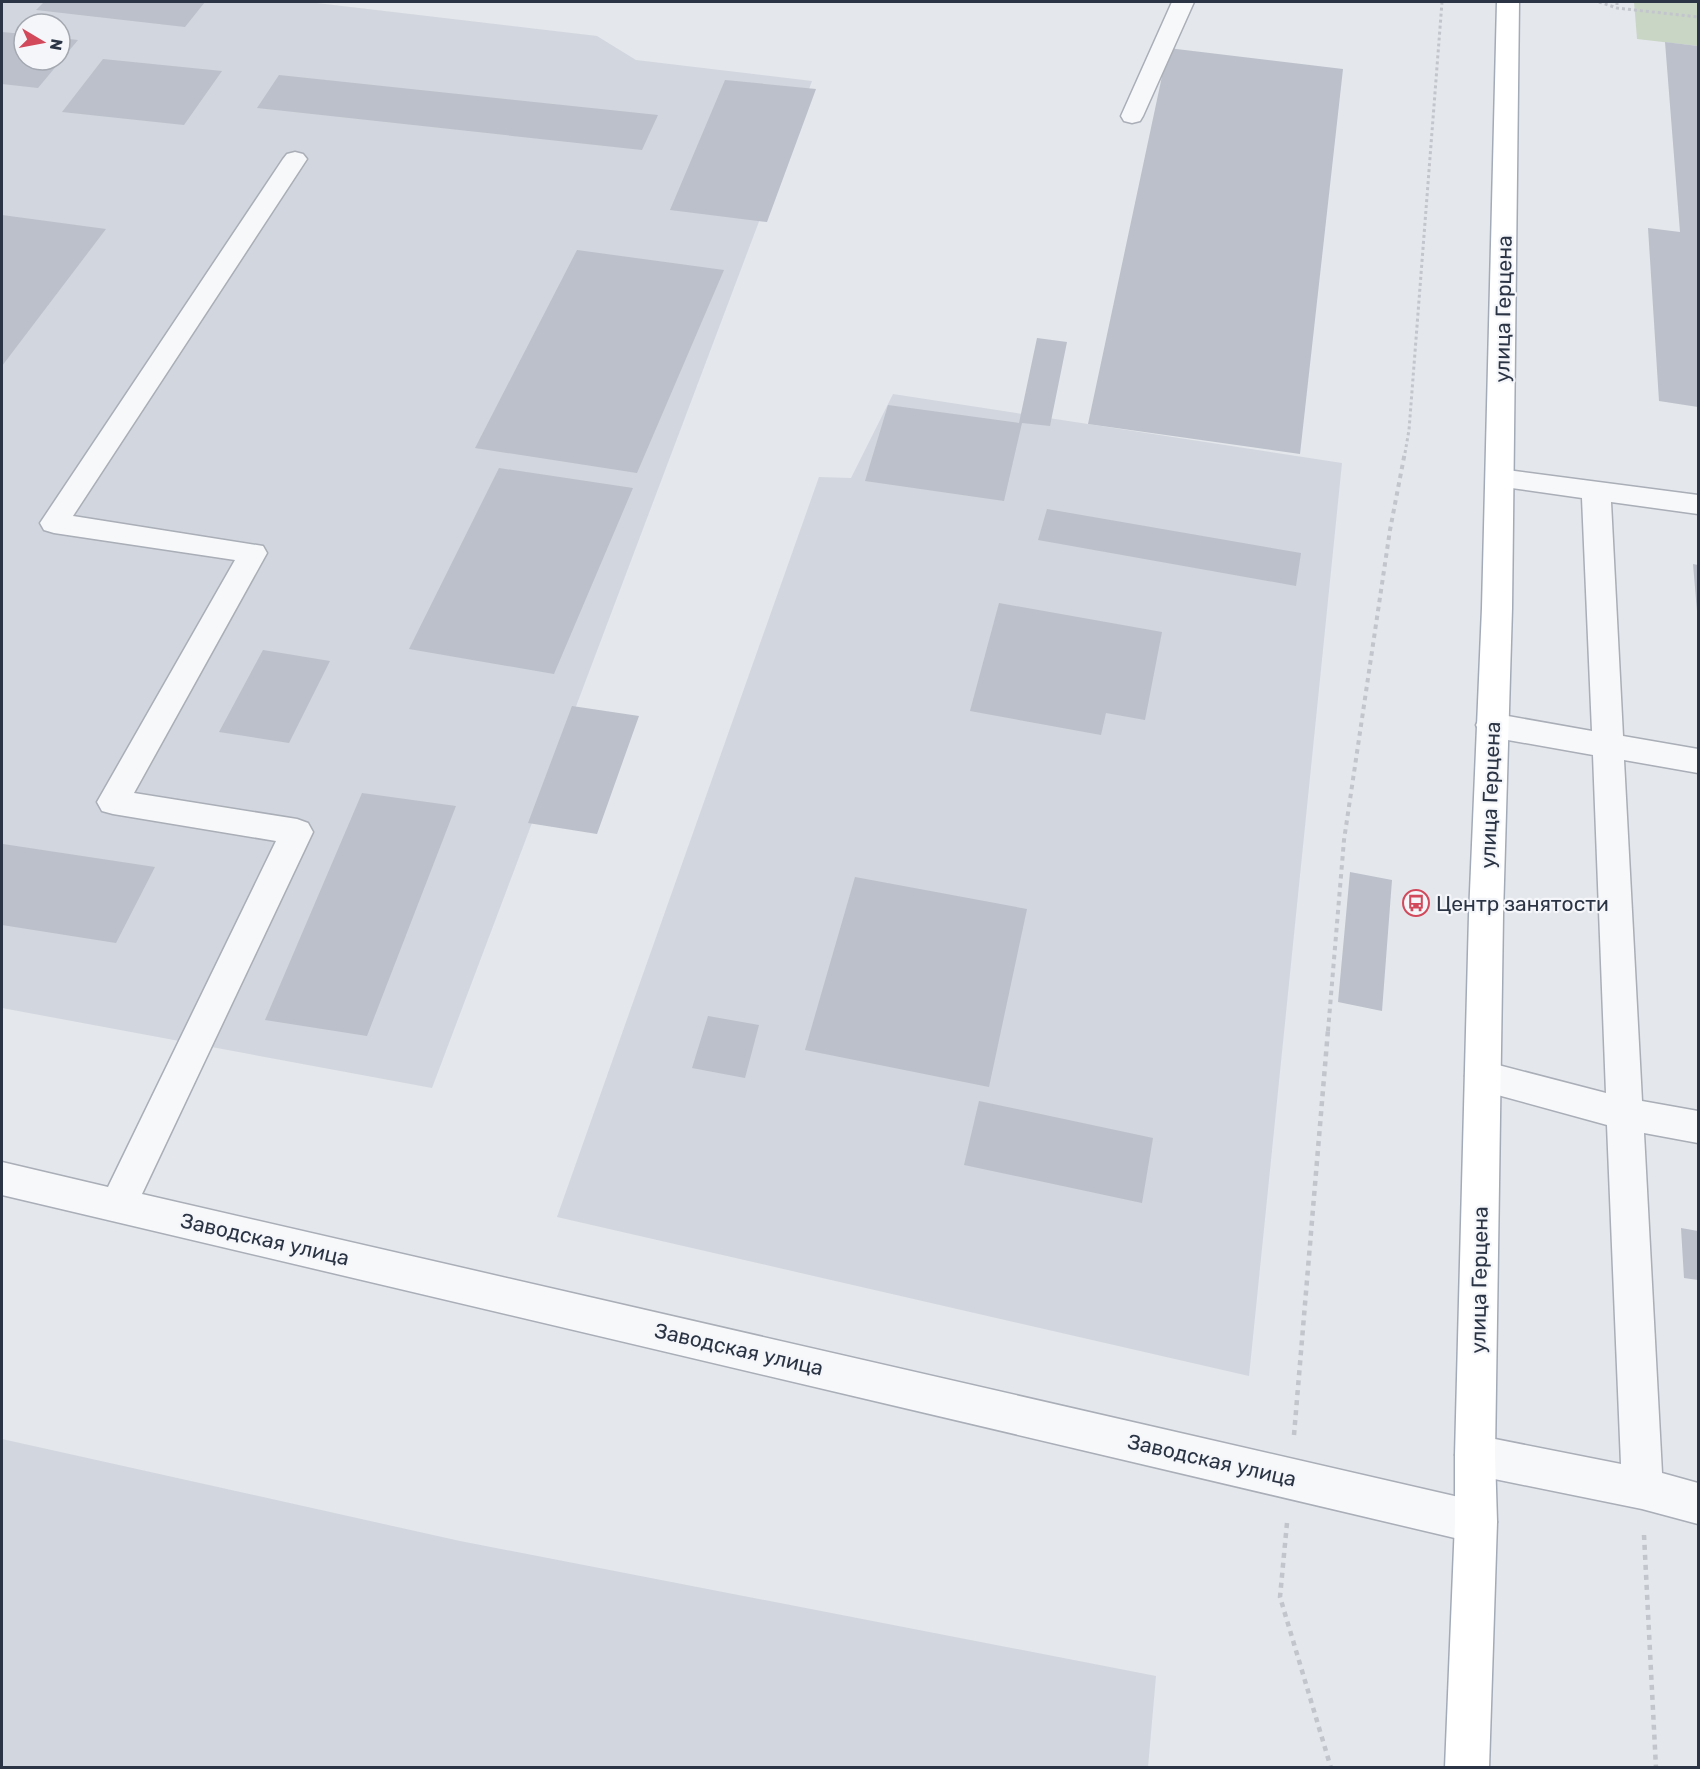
<svg xmlns="http://www.w3.org/2000/svg" width="1700" height="1769" font-family="Rubik,sans-serif">
<style>
.built{fill:#d2d6de;fill-rule:evenodd}
.green{fill:#c9d6c5}
.building{fill:#bbc0ca}
.lines{fill:none;stroke-linecap:round;stroke-linejoin:round}
.minor-casing{stroke:#a9aeb7;stroke-width:3}
.major-casing{stroke:#a3abb8;stroke-width:3}
.path-far2{stroke:#c2c5cb;stroke-width:3;stroke-dasharray:3 3;stroke-linecap:butt}
.path-far1{stroke:#c2c5cb;stroke-width:4;stroke-dasharray:4.5 4.5;stroke-linecap:butt}
.path{stroke:#c2c5cb;stroke-width:4.5;stroke-dasharray:5 5;stroke-linecap:butt}
.minor{fill:#f7f8fa;fill-rule:evenodd}
.major{fill:#fff;fill-rule:evenodd}
.labels{text-anchor:middle;dominant-baseline:central;stroke-width:4.5;stroke-linejoin:round;paint-order:stroke}
.street-label{font-size:21px;fill:#2b3445;stroke:#f4f6f9}
.poi-label{font-size:21px;fill:#2b3445;stroke:#f4f6f9;text-anchor:start}
</style>
<rect width="100%" height="100%" fill="#e4e7ec"/>
<!-- built -->
<path class="built" d="M 2,2 L 308,2 L 597,36 L 636,60 L 812,81 L 432,1088 L 2,1008 ZM 24,24 L 60,24 L 60,60 L 24,60 Z
M 893,394 L 1342,463 L 1249,1376 L 557,1217 L 819,477 L 851,478 Z
M 2,1439 L 460,1541 L 1156,1676 L 1148,1767 L 2,1767 Z"/>
<!-- green -->
<path class="green" d="M 1634,2 L 1698,2 L 1698,46 L 1637,39 Z"/>
<!-- building -->
<path class="building" d="M 44,2 L 205,2 L 185,27 L 36,10 Z
M 2,32 L 24,34 L 24,60 L 60,60 L 60,38 L 78,40 L 38,88 L 2,84 Z
M 1665,42 L 1698,46 L 1698,407 L 1659,401 L 1648,228 L 1680,232 Z
M 1168,48 L 1343,69 L 1300,454 L 1088,424 Z
M 103,59 L 222,71 L 184,125 L 62,112 Z
M 279,75 L 658,115 L 642,150 L 257,108 Z
M 725,80 L 816,89 L 767,222 L 670,210 Z
M 2,215 L 106,229 L 2,366 Z
M 577,250 L 724,270 L 637,473 L 475,448 Z
M 1037,338 L 1067,342 L 1050,426 L 1022,423 L 1004,501 L 865,481 L 888,405 L 1019,423 Z
M 499,468 L 633,488 L 554,674 L 409,649 Z
M 1047,509 L 1301,553 L 1296,586 L 1038,540 Z
M 1693,564 L 1698,565 L 1698,611 L 1697,611 Z
M 999,603 L 1162,632 L 1145,720 L 1106,713 L 1101,735 L 970,711 Z
M 263,650 L 330,661 L 289,743 L 219,732 Z
M 572,706 L 639,716 L 597,834 L 528,823 Z
M 362,793 L 456,806 L 367,1036 L 265,1020 Z
M 3,844 L 155,867 L 116,943 L 2,925 Z
M 1350,872 L 1392,880 L 1382,1011 L 1338,1002 Z
M 855,877 L 1027,909 L 989,1087 L 805,1050 Z
M 708,1016 L 759,1025 L 745,1078 L 692,1068 Z
M 979,1101 L 1153,1138 L 1142,1203 L 964,1165 Z
M 1681,1228 L 1698,1231 L 1698,1280 L 1684,1278 Z"/>
<g class="lines">
<defs>
<path id="minor" d="M 1172,2 L 1194,2 L 1143,116 L 1140,121 L 1132,123 L 1124,121 L 1121,116 Z
M 295,152 L 303,154 L 307,159 L 73,516 L 263,546 L 267,553 L 134,793 L 297,819 L 308,823 L 313,832 L 142,1194 L 1476,1501 L 1491,1507 L 1497,1522 L 1491,1537 L 1476,1543 L 2,1195 L 2,1162 L 108,1187 L 276,841 L 113,814 L 102,811 L 97,802 L 235,560 L 54,533 L 44,530 L 40,523 L 283,159 L 287,154 Z
M 1500,469 L 1698,495 L 1698,514 L 1611,502 L 1623,736 L 1698,749 L 1698,773 L 1624,760 L 1642,1101 L 1698,1111 L 1698,1143 L 1644,1133 L 1662,1473 L 1698,1483 L 1698,1524 L 1642,1509 L 1475,1475 L 1461,1469 L 1455,1455 L 1461,1441 L 1475,1435 L 1621,1464 L 1607,1125 L 1483,1091 L 1470,1087 L 1465,1076 L 1470,1065 L 1483,1061 L 1606,1093 L 1593,755 L 1491,737 L 1480,733 L 1476,725 L 1480,717 L 1491,713 L 1592,731 L 1582,498 L 1490,485 L 1486,478 L 1490,471 Z"/>
<path id="major" d="M 1497,2 L 1519,2 L 1512,608 L 1503,915 L 1495,1455 L 1497,1522 L 1489,1768 L 1445,1768 L 1455,1522 L 1455,1455 L 1469,915 L 1482,608 Z"/>
</defs>
<!-- minor casing -->
<use href="#minor" class="minor-casing"/>
<!-- major casing -->
<use href="#major" class="major-casing"/>
<!-- path-far2 -->
<path class="path-far2" d="M 1599,2 L 1617,8 L 1698,17
M 1617,2 L 1617,8
M 1405,453 L 1409,430 L 1442,2"/>
<!-- path-far1 -->
<path class="path-far1" d="M 1328,1031 L 1344,840 L 1390,530 L 1405,452"/>
<!-- path -->
<path class="path" d="M 1294,1435 L 1328,1030
M 1287,1523 L 1280,1597 L 1331,1768
M 1644,1535 L 1656,1768"/>
<!-- minor -->
<use href="#minor" class="minor"/>
<!-- major -->
<use href="#major" class="major"/>
</g>
<!-- icons -->
<defs>
<symbol id="bus-ring" viewBox="-11 -11 22 22"><circle r="9.5" fill="#f4f6f9" stroke="#d1495b" stroke-width="1.5"/><path d="M-5-6H5V4H4V6H2V4H-2V6H-4V4H-5ZM-3.5-4V0h7V-4ZM-3.5 1.2v1.5H-2V1.2ZM2 1.2v1.5H3.5V1.2Z" fill="#d1495b"/></symbol>
</defs>
<g fill-rule="evenodd">
<use href="#bus-ring" x="1401" y="888" width="30" height="30"/>
</g>
<g class="labels">
<!-- street labels -->
<g class="street-label">
<text transform="translate(1503 309) rotate(-89)">улица Герцена</text>
<text transform="translate(1490 795) rotate(-88)">улица Герцена</text>
<text transform="translate(265 1239) rotate(13)">Заводская улица</text>
<text transform="translate(1479 1280) rotate(-89)">улица Герцена</text>
<text transform="translate(739 1349) rotate(13)">Заводская улица</text>
<text transform="translate(1212 1460) rotate(13)">Заводская улица</text>
</g>
<!-- poi labels -->
<g class="poi-label">
<text x="1436" y="903">Центр занятости</text>
</g>
</g>
<!-- border -->
<rect width="1700" height="1769" fill="none" stroke="#2b3445" stroke-width="6"/>
<!-- north arrow -->
<g transform="translate(42 42) rotate(100)"><circle r="28" fill="#f4f6f9" stroke="#a4a8b1" stroke-width="1.5"/>
<path d="M0-4.5L10 22L0 15L-10 22Z" fill="#d1495b"/>
<text y="-9" font-size="16" font-weight="bold" text-anchor="middle" fill="#2b3445">N</text>
</g>
</svg>
